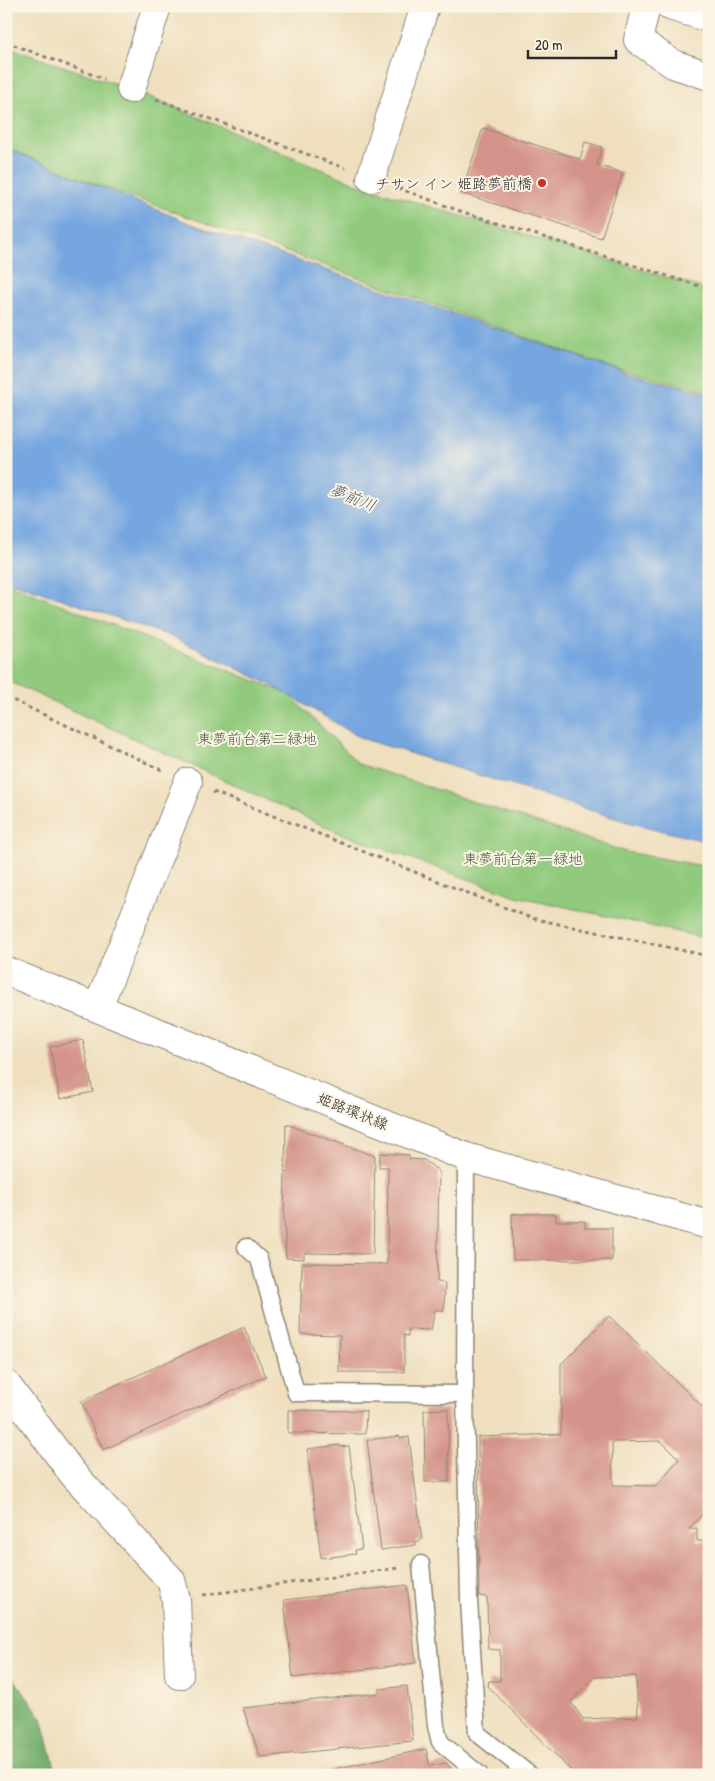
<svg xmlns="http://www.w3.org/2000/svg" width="715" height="1781" font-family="'Patrick Hand','Klee One',sans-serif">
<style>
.green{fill:#91ca7d;stroke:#5e7a54}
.forest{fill:#74ae6c;stroke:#506c4c}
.water{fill:#75a6e0;stroke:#506886}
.building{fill:#d4948b;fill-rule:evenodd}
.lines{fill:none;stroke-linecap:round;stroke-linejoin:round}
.lane-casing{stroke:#8d8575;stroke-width:19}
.street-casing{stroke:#8d8575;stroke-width:30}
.secondary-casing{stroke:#8d8575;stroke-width:30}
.path{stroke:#8d8575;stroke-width:3;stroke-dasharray:4 4;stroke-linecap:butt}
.lane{stroke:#fff;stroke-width:16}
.street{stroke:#fff;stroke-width:28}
.secondary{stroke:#fff;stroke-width:28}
.poi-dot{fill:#c8321e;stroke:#fcf5e5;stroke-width:2}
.labels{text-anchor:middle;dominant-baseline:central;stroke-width:4;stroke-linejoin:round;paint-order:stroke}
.poi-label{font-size:15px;fill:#2b2b2b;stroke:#fcf5e5;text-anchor:end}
.park-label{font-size:15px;fill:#4a5b44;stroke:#fcf5e5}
.street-label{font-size:15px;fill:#2b2b2b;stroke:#fcf5e5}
.water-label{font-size:16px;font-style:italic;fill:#45566a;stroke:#fcf5e5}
</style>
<rect width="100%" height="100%" fill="#fcf5e5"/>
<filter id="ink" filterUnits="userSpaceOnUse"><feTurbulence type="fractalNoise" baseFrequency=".02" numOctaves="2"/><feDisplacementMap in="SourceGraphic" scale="10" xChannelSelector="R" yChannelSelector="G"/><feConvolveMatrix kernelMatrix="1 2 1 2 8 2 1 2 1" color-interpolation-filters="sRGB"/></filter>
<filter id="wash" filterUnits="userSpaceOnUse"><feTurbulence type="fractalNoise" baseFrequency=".0096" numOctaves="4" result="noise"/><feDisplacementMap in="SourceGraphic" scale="20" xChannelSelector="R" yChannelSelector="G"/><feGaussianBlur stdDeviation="1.12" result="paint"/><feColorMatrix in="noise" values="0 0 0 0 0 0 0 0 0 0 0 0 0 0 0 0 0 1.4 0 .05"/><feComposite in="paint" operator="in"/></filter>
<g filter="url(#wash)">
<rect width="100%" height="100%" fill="#efdfbf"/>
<!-- green -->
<path class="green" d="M 6,47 L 131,89 L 362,186 L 709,290 L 709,391 L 606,366 L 82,179 L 6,148 Z
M 6,583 L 288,694 L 359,764 L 626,852 L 709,867 L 709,939 L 516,896 L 337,832 L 6,680 Z"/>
<!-- forest -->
<path class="forest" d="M 6,1668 L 42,1718 L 57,1775 L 6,1775 Z"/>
<!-- water -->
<path class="water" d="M 6,148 L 189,223 L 626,373 L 709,393 L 709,842 L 631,823 L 361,738 L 275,687 L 173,637 L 6,580 Z"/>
<g id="blocks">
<!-- building -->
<path class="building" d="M 483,128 L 580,159 L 585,142 L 602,147 L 597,165 L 623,173 L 601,238 L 461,193 Z
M 83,1040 L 93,1092 L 60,1099 L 50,1047 Z
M 286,1124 L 375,1156 L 373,1254 L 304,1253 L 304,1259 L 286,1258 L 284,1218 Z
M 380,1153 L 409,1155 L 409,1159 L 424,1160 L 439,1171 L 437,1282 L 445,1283 L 444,1310 L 435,1310 L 431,1330 L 408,1329 L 408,1336 L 404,1335 L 404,1372 L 339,1372 L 340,1335 L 300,1334 L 302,1263 L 387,1264 L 388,1167 L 379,1167 Z
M 512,1214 L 556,1214 L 556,1221 L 585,1221 L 585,1228 L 612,1228 L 612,1260 L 513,1260 Z
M 609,1316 L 709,1413 L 709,1507 L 689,1529 L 697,1528 L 697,1541 L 709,1541 L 709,1775 L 575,1775 L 488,1686 L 489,1681 L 500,1681 L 500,1650 L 488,1649 L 487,1597 L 479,1596 L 478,1437 L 561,1434 L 561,1364 ZM 661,1441 L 679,1459 L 656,1486 L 613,1485 L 612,1442 ZM 636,1676 L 638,1717 L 583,1719 L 571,1702 L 594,1677 Z
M 244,1327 L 266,1376 L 103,1450 L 81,1401 Z
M 448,1409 L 449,1482 L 425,1482 L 424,1410 Z
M 288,1410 L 366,1411 L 365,1434 L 288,1433 Z
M 400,1436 L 400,1438 L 409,1437 L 422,1540 L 415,1542 L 416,1545 L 381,1550 L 367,1440 Z
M 340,1445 L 340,1447 L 349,1446 L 362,1549 L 355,1550 L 356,1554 L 321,1558 L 307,1449 Z
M 407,1585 L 416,1663 L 293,1678 L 284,1600 Z
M 407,1686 L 413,1741 L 260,1757 L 243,1708 L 379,1693 L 379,1689 Z
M 426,1749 L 430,1766 L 446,1763 L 457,1775 L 307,1775 Z"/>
</g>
</g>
<g filter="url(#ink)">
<use href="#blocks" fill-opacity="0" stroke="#8d8575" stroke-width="1"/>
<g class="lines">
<defs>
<path id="lane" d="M 466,1157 L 465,1394 L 469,1600 L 477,1733 L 530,1775
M 246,1247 L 259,1259 L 296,1393 L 465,1394
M 421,1564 L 436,1726 L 440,1742 L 480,1775"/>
<path id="street" d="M 131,89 L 157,6
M 371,178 L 425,6
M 98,1007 L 188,782
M 6,1384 L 73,1474 L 171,1580 L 176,1599 L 179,1675"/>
<path id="secondary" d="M 646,6 L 638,40 L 673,64 L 709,76
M 670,6 L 709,18
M 6,971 L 466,1157 L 709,1225"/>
</defs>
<!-- lane casing -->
<use href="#lane" class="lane-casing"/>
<!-- street casing -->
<use href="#street" class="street-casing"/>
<!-- secondary casing -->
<use href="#secondary" class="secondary-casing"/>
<!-- path -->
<path class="path" d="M 6,42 L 104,79
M 156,99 L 345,168
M 398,188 L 460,211 L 709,289
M 6,697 L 162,770
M 213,792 L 531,918 L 709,956
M 203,1595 L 398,1568"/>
<!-- lane -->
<use href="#lane" class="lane"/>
<!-- street -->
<use href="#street" class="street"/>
<!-- secondary -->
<use href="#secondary" class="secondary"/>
</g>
</g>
<!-- markers -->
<circle class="poi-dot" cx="542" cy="183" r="5"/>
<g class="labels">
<!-- poi labels -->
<g class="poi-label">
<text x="532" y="183">チサン イン 姫路夢前橋</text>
</g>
<!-- park labels -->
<g class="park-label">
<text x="257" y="738">東夢前台第二緑地</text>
<text x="523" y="858">東夢前台第一緑地</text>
</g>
<!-- street labels -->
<g class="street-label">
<text transform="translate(353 1111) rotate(22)">姫路環状線</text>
</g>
<!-- water labels -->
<g class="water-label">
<text transform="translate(353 497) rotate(22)">夢前川</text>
</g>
</g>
<!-- margin -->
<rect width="715" height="1781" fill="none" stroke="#fcf5e5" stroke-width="25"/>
<!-- scale -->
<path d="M528 50v8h88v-8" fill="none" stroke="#2b2b2b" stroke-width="2.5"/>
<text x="535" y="50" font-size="15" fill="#2b2b2b" stroke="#fcf5e5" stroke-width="4" paint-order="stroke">20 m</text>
</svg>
